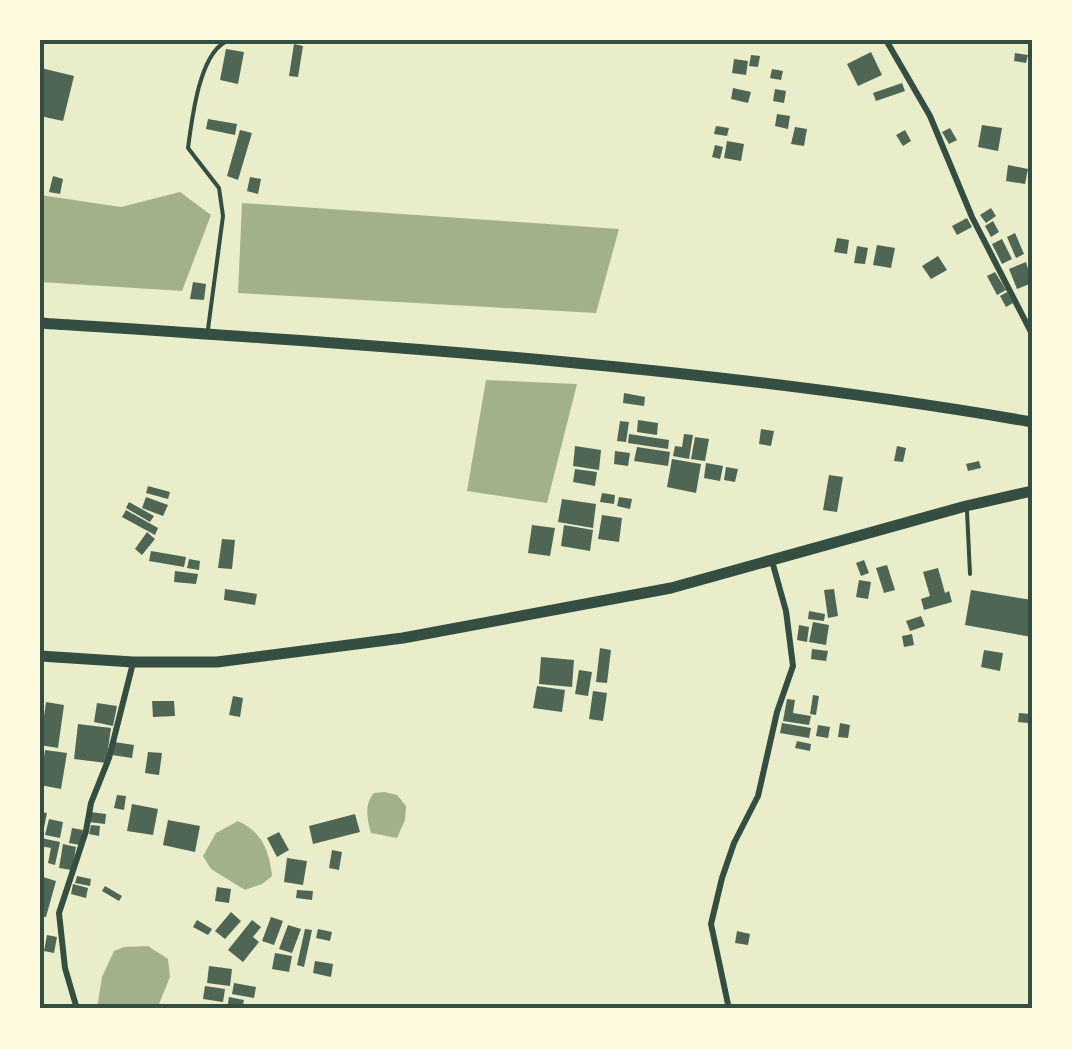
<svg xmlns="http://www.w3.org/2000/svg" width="1072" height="1049" font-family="Mulish,sans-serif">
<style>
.water{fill:#a3b18a}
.building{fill:#4f6655}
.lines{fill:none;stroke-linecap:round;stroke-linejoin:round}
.service{stroke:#344e41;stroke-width:4}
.minor{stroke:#344e41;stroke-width:6}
.trunk{stroke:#344e41;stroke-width:11}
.neatline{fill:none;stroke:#344e41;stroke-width:4}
</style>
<rect width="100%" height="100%" fill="#e9edc9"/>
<!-- water -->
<path class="water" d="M 180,192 L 211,215 L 182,291 L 40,282 L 40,195 L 121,207 Z
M 242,203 L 619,229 L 596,313 L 238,293 Z
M 486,380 L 577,384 L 547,503 L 467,491 Z
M 385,792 L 397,795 L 406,806 L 405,820 L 397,838 L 371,833 C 367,820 364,804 374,793 Z
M 238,821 C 262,832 269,850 272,876 L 262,884 L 245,890 L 211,869 L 203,856 L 216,833 Z
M 148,946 L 168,959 L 170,977 L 157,1009 L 97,1009 L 102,977 L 114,951 L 124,947 Z"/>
<!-- building -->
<path class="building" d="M 294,44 L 303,46 L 298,77 L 289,76 Z
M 226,49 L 244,52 L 238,84 L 220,80 Z
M 871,52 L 882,75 L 858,86 L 847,64 Z
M 1015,53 L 1028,55 L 1026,63 L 1014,61 Z
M 751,55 L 760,56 L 758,67 L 749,66 Z
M 734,59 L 748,61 L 746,75 L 732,73 Z
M 41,68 L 74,76 L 63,121 L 40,116 Z
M 772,69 L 783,71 L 781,80 L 770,78 Z
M 902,83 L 905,91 L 876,101 L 873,93 Z
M 733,88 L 751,92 L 748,103 L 731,99 Z
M 775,89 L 786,91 L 784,103 L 773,101 Z
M 777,114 L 790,116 L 788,129 L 775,126 Z
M 208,119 L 237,124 L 235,135 L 206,129 Z
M 982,125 L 1002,128 L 998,151 L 978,147 Z
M 716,126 L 729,128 L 727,136 L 714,134 Z
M 795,127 L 807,129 L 804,146 L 791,144 Z
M 950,128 L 957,140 L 949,144 L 942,132 Z
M 240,130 L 252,133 L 238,180 L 227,176 Z
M 905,130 L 911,141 L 903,146 L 896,135 Z
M 727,141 L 744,144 L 741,161 L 724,158 Z
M 715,145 L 723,147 L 720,159 L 712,157 Z
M 1008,165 L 1028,169 L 1025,184 L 1006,181 Z
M 53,176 L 63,179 L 60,194 L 49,192 Z
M 250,177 L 261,179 L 258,194 L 247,191 Z
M 991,208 L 996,216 L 986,223 L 980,215 Z
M 967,218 L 972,227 L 957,235 L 952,226 Z
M 993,221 L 999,232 L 991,237 L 985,226 Z
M 1015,233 L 1024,254 L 1016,258 L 1007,237 Z
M 837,238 L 849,240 L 847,254 L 834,252 Z
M 1002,239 L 1012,259 L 1002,264 L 992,244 Z
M 877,245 L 895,248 L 891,268 L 873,265 Z
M 857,246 L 868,248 L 865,264 L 854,263 Z
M 938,256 L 947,270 L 931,279 L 922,266 Z
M 1026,262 L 1032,283 L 1017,289 L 1009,269 Z
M 995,272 L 1006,290 L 997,295 L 987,276 Z
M 193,282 L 206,284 L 204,300 L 190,299 Z
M 1007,292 L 1013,303 L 1006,307 L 1000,296 Z
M 624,393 L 645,397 L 644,406 L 623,403 Z
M 638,420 L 658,423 L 657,435 L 637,432 Z
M 620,421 L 629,422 L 626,442 L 617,441 Z
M 761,429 L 774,431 L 771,446 L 759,444 Z
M 629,434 L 669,440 L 668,449 L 628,443 Z
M 684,434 L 693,435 L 689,459 L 673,456 L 675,446 L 682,447 Z
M 695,437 L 709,439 L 705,461 L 691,459 Z
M 575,446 L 601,450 L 599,470 L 573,466 Z
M 897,446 L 906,448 L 903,462 L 894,461 Z
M 637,447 L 670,452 L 668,466 L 634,461 Z
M 615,451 L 630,453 L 628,466 L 614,464 Z
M 672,459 L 701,464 L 696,493 L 667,487 Z
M 979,461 L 981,468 L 968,471 L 966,464 Z
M 706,463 L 723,466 L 720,481 L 704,478 Z
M 726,467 L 738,469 L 735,482 L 724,480 Z
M 575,469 L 597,472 L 595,486 L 573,482 Z
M 829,475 L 843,477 L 837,512 L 823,510 Z
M 148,486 L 170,492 L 168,499 L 146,493 Z
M 602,493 L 615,495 L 614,504 L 600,502 Z
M 146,497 L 168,505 L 163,516 L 142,508 Z
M 619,497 L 632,499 L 630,509 L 617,506 Z
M 562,499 L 596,504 L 593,528 L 558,522 Z
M 129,502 L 154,516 L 150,522 L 126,508 Z
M 126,510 L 158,528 L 155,535 L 122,517 Z
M 602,515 L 622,518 L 619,542 L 598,539 Z
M 532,525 L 555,528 L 550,556 L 528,553 Z
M 564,525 L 593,530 L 590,551 L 561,546 Z
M 147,532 L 155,539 L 142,555 L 135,549 Z
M 222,539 L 235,540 L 232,569 L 218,568 Z
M 151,551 L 186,557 L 184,567 L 149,561 Z
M 189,559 L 200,561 L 199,570 L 187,568 Z
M 864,560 L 869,573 L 861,576 L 856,563 Z
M 887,565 L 895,590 L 884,593 L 876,568 Z
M 938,568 L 945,593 L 949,591 L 952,602 L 924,610 L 921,599 L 930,596 L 923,572 Z
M 175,571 L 198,574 L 196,584 L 174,582 Z
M 859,580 L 871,582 L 868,599 L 856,597 Z
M 225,589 L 257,594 L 255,605 L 224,600 Z
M 834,589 L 838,616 L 828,618 L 824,590 Z
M 971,590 L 1032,600 L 1032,637 L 965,625 Z
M 809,611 L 825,614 L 824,621 L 808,619 Z
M 921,616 L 925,626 L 910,631 L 906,621 Z
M 813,622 L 829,625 L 826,645 L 809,642 Z
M 799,625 L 809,627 L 807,642 L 797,640 Z
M 912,634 L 914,645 L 904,647 L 902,636 Z
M 600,648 L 611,650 L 607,683 L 596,682 Z
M 812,649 L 828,651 L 826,661 L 811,659 Z
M 984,650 L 1003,653 L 1000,671 L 981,667 Z
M 541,657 L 574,660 L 572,687 L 539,684 Z
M 579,670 L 592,672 L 588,696 L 575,694 Z
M 537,686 L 565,690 L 562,712 L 533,708 Z
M 593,691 L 607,693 L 603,721 L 589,719 Z
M 813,695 L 819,696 L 816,715 L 810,714 Z
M 233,696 L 243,698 L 240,717 L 229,715 Z
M 787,699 L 795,700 L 793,713 L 811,716 L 809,725 L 783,721 Z
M 152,701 L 174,701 L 175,716 L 153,717 Z
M 46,702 L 64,705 L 58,748 L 40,745 Z
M 97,703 L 117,706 L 113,726 L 94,722 Z
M 1019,713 L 1030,714 L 1028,723 L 1018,722 Z
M 782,723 L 811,728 L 809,738 L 780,733 Z
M 840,723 L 850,725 L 848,738 L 838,737 Z
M 78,724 L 111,728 L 106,763 L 74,759 Z
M 818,725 L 830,727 L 828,738 L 816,736 Z
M 797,741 L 811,744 L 810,751 L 795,748 Z
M 114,742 L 134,745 L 132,758 L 112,755 Z
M 45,750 L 67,753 L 61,789 L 40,785 Z
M 148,752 L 162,753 L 159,775 L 145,773 Z
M 117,795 L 126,796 L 124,810 L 114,808 Z
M 132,804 L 158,809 L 153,835 L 127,831 Z
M 40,812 L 47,813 L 43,833 L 40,832 Z
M 90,812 L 106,814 L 105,824 L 89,822 Z
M 355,814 L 360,832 L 313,844 L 309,826 Z
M 49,819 L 63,822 L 60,838 L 45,835 Z
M 168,820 L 200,826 L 195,852 L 163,845 Z
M 91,825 L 100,826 L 99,836 L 89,834 Z
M 72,828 L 83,830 L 80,845 L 69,843 Z
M 279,832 L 289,850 L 277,857 L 267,838 Z
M 41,838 L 60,842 L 55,865 L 48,863 L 51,848 L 40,846 Z
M 63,844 L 76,847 L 72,870 L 59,868 Z
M 332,850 L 342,852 L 339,870 L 329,868 Z
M 287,858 L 307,861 L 303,885 L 284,882 Z
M 40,876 L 56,881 L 46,917 L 40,916 Z
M 77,876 L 91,879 L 90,886 L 75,883 Z
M 73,884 L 88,888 L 86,898 L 71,894 Z
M 105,886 L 122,896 L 119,901 L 102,891 Z
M 217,887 L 231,889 L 229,903 L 215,901 Z
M 297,890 L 313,891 L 312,900 L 296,898 Z
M 231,912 L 241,921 L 225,939 L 215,931 Z
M 271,917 L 283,921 L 274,945 L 262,941 Z
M 197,920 L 212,929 L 208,935 L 193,927 Z
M 252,920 L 261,927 L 253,937 L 259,942 L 243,962 L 228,950 Z
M 288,925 L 301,929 L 292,953 L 279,949 Z
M 305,929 L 312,930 L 304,967 L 297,965 Z
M 318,929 L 332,932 L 330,941 L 316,938 Z
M 737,931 L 750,934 L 748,945 L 735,943 Z
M 47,935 L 57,937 L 54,953 L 44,951 Z
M 275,953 L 292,956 L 289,972 L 272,969 Z
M 315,961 L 333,964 L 331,977 L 313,973 Z
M 209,966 L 232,969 L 230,986 L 207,983 Z
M 234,983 L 256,987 L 254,998 L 232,994 Z
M 205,986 L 225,989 L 223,1002 L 203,999 Z
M 229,997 L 244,1000 L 242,1009 L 227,1009 Z"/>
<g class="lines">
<!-- service -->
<path class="service" d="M 208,329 L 223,216 L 219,188 L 188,148 C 192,120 199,49 230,40
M 967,511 L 970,574"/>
<!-- minor -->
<path class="minor" d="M 886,40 L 930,116 L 972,217 L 1032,334
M 77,1009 L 65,968 L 59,913 L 86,831 L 91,803 L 109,758 L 133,663
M 729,1009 L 711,924 L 722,878 L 734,843 L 758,796 L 777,712 L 793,666 L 786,611 L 772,561"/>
<!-- trunk -->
<path class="trunk" d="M 40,323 C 372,345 704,365 1032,422
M 40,656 L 133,662 L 217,662 L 403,638 L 671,588 L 966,506 L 1032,491"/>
</g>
<!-- border -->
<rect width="1072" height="1049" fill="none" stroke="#fefae0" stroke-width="85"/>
<rect x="42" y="42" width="988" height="964" class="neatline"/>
</svg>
